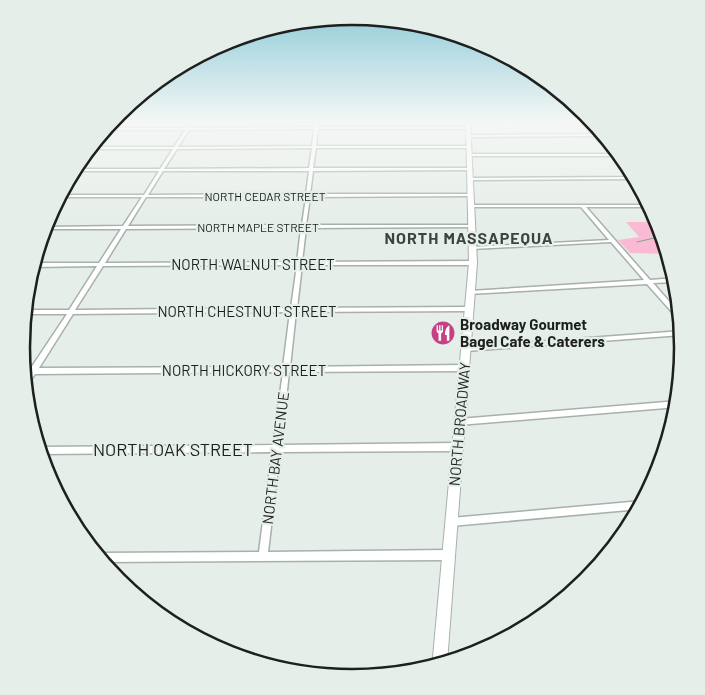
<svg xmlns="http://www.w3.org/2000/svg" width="705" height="695" font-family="Barlow,sans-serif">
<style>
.green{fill:#fabad3}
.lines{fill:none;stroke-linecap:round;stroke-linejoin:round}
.stream{stroke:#74ab8d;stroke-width:1}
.minor-casing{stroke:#a8b0ab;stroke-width:3}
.secondary-casing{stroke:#a8b0ab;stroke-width:2}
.minor{fill:#fff;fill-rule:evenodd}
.secondary{fill:#fff;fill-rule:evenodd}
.labels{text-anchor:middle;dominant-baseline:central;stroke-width:4.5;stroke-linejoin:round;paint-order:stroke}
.far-street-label{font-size:12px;fill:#1d201e;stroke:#e6eee9}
.street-label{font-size:15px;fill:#1d201e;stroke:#e6eee9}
.poi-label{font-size:15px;font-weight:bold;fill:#1d201e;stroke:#e6eee9;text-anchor:start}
.far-district-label{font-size:16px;font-weight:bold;letter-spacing:1px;fill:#3d4440;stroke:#e6eee9}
.near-street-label{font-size:18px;fill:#1d201e;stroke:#e6eee9}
.rim{fill:none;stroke:#1d201e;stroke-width:2.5}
</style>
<rect width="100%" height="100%" fill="#e6eee9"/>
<!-- green -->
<path class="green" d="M 657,218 L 669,254 L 630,253 L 618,240 L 639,237 L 626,222 L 645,222 Z"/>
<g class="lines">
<!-- stream -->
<path class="stream" d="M 637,242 L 663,236"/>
<defs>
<path id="minor" d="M 190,122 L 193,122 L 190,128 L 315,127 L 315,122 L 319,122 L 318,127 L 469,127 L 471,128 L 469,129 L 318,129 L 316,146 L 469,146 L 471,147 L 469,148 L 316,148 L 313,168 L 470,168 L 472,169 L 470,170 L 313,171 L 310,194 L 471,194 L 473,195 L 471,196 L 310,197 L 306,225 L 472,225 L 474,226 L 472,227 L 306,228 L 302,262 L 473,261 L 476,263 L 473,265 L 302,265 L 297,308 L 469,307 L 472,309 L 469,311 L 296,312 L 290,367 L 464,365 L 466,366 L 467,368 L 466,370 L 464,371 L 289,372 L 281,445 L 457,443 L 460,445 L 461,447 L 460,449 L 457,451 L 280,452 L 268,552 L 448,550 L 451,552 L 453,555 L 451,558 L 448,560 L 102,562 L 96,554 L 98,553 L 259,552 L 272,452 L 40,454 L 38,447 L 273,445 L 283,372 L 35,374 L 27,386 L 25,387 L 24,379 L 28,374 L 24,374 L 23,369 L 31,368 L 67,314 L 25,314 L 25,310 L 69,310 L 97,266 L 33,267 L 34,263 L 99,263 L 121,229 L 44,229 L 45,227 L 123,226 L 142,197 L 59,197 L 60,195 L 144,195 L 159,171 L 73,171 L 74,169 L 160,169 L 173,149 L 89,149 L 91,147 L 174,147 L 185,130 L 105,130 L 106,128 L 187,128 ZM 314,129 L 312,146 L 178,147 L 189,130 ZM 312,148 L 309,168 L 164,169 L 177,149 ZM 163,171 L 309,171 L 306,194 L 148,195 ZM 146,197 L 306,197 L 302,225 L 128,226 ZM 301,228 L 297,262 L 105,263 L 126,229 ZM 297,265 L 291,308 L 75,310 L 103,266 ZM 290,312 L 283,367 L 39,368 L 73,314 Z
M 581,122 L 584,122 L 596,134 L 604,134 L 605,136 L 598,136 L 615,154 L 620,154 L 622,156 L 617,156 L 633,172 L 636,179 L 471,180 L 469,179 L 471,178 L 633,177 L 613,156 L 470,156 L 468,155 L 470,154 L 611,154 L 594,136 L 469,137 L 467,136 L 469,135 L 592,134 Z
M 470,205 L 650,205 L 651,207 L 586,207 L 650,280 L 676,278 L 677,282 L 676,282 L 653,283 L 681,315 L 681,321 L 679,320 L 647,284 L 468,294 L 467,293 L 470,291 L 644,280 L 611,242 L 472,249 L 470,248 L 472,247 L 609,240 L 581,207 L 470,207 Z
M 682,331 L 682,335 L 466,351 L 464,351 L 463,349 L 464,347 L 466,347 Z
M 678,401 L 678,407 L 459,425 L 456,424 L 455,422 L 456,420 L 459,419 Z
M 642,501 L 644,502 L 640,509 L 451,526 L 448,525 L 447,522 L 448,519 L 451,518 Z"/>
<path id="secondary" d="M 466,122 L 470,122 L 477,263 L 447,663 L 432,668 L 469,263 Z"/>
</defs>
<!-- minor casing -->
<use href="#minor" class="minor-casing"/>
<!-- secondary casing -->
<use href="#secondary" class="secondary-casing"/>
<!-- minor -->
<use href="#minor" class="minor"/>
<!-- secondary -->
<use href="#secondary" class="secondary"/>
</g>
<!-- sky -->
<linearGradient id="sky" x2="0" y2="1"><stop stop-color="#88c8d6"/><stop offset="0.55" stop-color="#f4f7f5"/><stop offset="1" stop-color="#f4f7f5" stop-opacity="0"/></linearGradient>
<rect width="705" height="220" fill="url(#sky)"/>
<!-- icons -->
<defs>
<symbol id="restaurant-disc" viewBox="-11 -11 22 22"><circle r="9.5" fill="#c64183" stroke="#e6eee9"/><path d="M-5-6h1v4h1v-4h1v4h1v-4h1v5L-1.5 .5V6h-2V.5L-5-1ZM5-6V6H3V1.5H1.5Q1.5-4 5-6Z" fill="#fff"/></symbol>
</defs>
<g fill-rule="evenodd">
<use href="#restaurant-disc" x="429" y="319" width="28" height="28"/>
</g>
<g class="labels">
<!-- far-street labels -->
<g class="far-street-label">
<text x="265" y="196">NORTH CEDAR STREET</text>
<text x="258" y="227">NORTH MAPLE STREET</text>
</g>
<!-- street labels -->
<g class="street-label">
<text x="253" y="264">NORTH WALNUT STREET</text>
<text x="247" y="311">NORTH CHESTNUT STREET</text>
<text x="244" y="370">NORTH HICKORY STREET</text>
<text transform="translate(459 424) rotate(-85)">NORTH BROADWAY</text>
<text transform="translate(275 458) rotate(-83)">NORTH BAY AVENUE</text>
</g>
<!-- poi labels -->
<g class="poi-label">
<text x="460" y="324">Broadway Gourmet<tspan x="460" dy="17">Bagel Cafe &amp; Caterers</tspan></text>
</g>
<!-- far-district labels -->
<g class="far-district-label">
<text x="469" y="237">NORTH MASSAPEQUA</text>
</g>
<!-- near-street labels -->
<g class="near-street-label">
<text x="173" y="449">NORTH OAK STREET</text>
</g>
</g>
<!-- crop -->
<path d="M0 0H705V695H0ZM30 347a322 322 0 1 1 644 0a322 322 0 1 1-644 0Z" fill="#e6eee9" fill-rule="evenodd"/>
<path class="rim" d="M30 347a322 322 0 1 1 644 0a322 322 0 1 1-644 0Z"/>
</svg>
